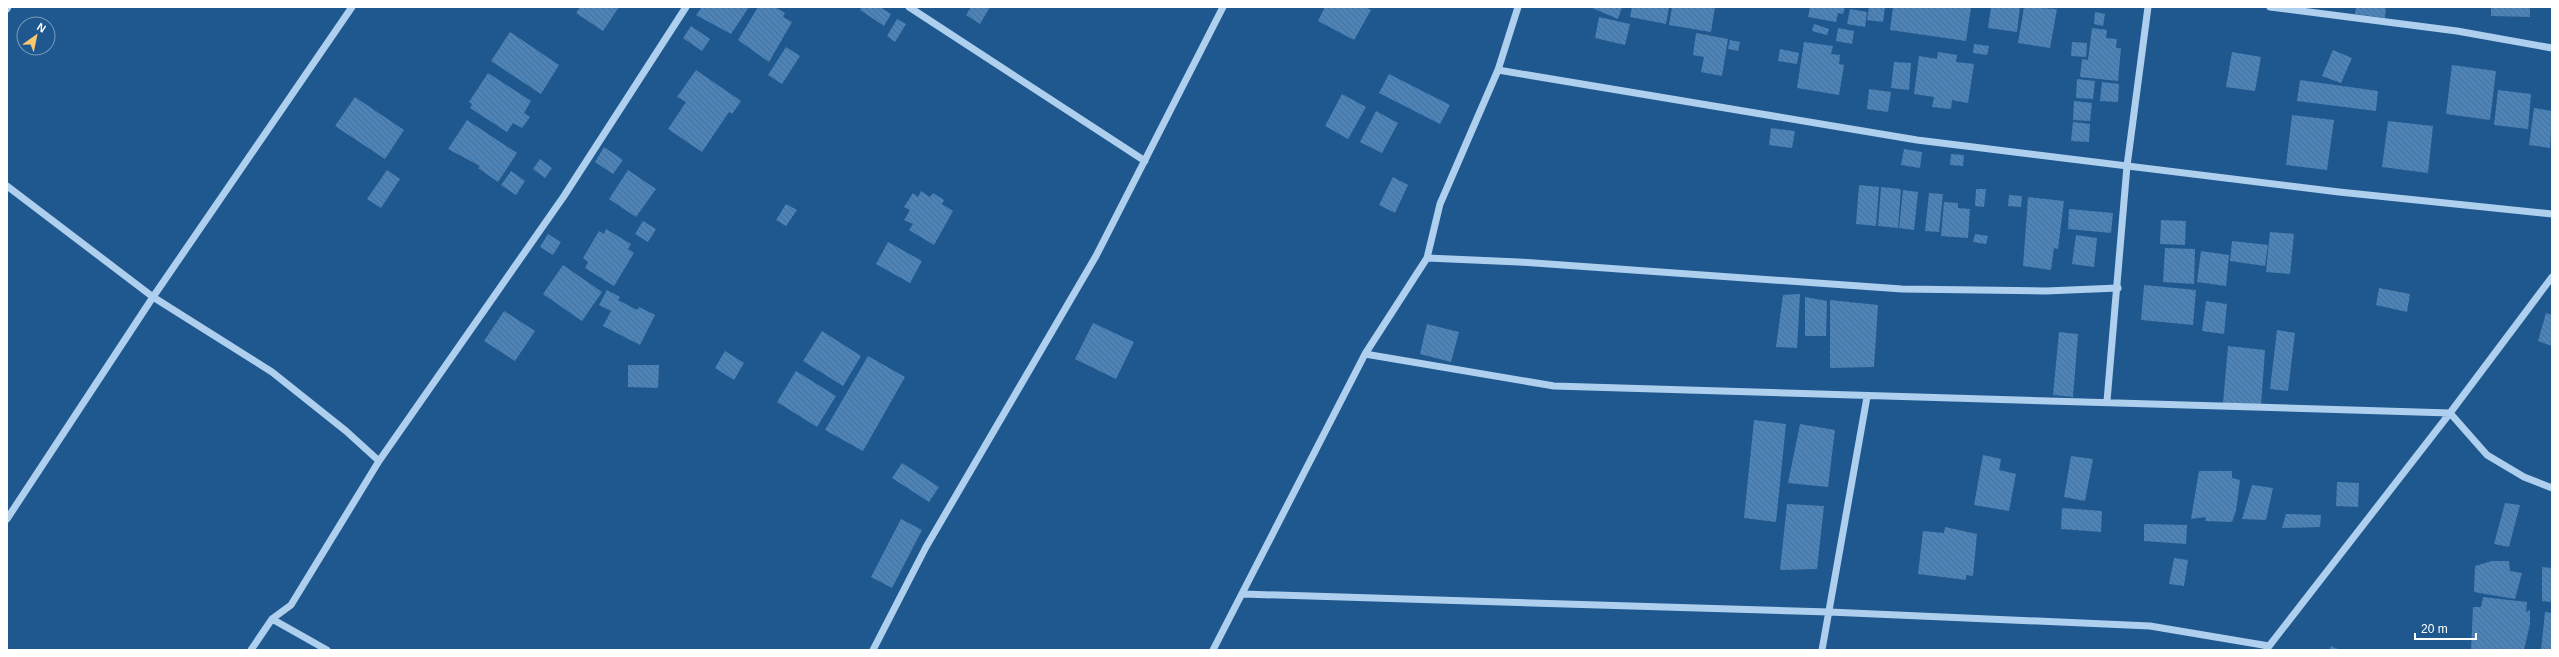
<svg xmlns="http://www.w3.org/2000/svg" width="2559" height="657" font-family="Helvetica,sans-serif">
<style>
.building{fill:url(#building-back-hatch)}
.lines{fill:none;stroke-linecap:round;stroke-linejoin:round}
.minor{stroke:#aecfed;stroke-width:7}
</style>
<defs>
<pattern id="building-back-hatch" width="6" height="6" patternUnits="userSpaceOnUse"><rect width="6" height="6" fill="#4c83b8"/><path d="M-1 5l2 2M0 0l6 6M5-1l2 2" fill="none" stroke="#4c6d8d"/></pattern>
</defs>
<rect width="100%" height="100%" fill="#1f588e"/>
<!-- building -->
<path class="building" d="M 580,7 L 619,7 L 603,31 L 576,13 Z
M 702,7 L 749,7 L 731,34 L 696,15 Z
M 758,7 L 775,7 L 785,13 L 783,17 L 792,22 L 769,62 L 738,40 Z
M 862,7 L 880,7 L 891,14 L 884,26 L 860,10 Z
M 971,7 L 990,7 L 980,24 L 966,15 Z
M 1325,7 L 1365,7 L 1371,10 L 1354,40 L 1318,21 Z
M 1590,7 L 1622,7 L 1618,19 Z
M 1632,7 L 1669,7 L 1666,24 L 1630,17 Z
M 1672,7 L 1715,7 L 1711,32 L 1669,25 Z
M 1810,7 L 1845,7 L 1843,14 L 1838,13 L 1836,22 L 1808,17 Z
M 1869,7 L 1885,7 L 1883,22 L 1867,20 Z
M 1893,7 L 1971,8 L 1966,41 L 1890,30 Z
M 1991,7 L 2020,7 L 2017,32 L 1988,28 Z
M 2024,7 L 2057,9 L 2050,48 L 2018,43 Z
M 2356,7 L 2386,7 L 2385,18 L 2355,14 Z
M 2491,7 L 2530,7 L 2530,17 L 2491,16 Z
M 1850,9 L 1867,12 L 1865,27 L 1847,24 Z
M 2095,12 L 2105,14 L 2103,26 L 2094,24 Z
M 1599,17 L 1630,24 L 1625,45 L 1595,38 Z
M 897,19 L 906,24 L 895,42 L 887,36 Z
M 1814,24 L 1829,29 L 1827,35 L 1812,31 Z
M 691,26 L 710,39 L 702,51 L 683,38 Z
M 1838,28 L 1854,31 L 1852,44 L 1836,41 Z
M 2092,28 L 2107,30 L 2106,38 L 2117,39 L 2116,48 L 2121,48 L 2118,81 L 2080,77 L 2082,59 L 2088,60 Z
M 510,32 L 559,65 L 541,94 L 491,61 Z
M 1696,33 L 1728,39 L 1722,76 L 1701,72 L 1704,57 L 1693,55 Z
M 1730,40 L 1740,42 L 1738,51 L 1728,49 Z
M 1804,42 L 1833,46 L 1831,54 L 1840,55 L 1839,64 L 1844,65 L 1839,95 L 1797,88 Z
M 2072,42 L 2087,43 L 2086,57 L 2071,56 Z
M 1974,44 L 1989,46 L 1987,55 L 1973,53 Z
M 786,47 L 800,56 L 782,84 L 768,75 Z
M 1780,49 L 1799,53 L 1797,64 L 1778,61 Z
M 2333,50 L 2352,58 L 2341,83 L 2322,76 Z
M 1938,52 L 1957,55 L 1956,62 L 1974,64 L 1968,103 L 1952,100 L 1951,109 L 1932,107 L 1934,97 L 1914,94 L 1919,56 L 1937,59 Z
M 2232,52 L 2261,57 L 2255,91 L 2226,87 Z
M 1894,62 L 1911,63 L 1909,90 L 1891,88 Z
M 2452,65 L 2496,71 L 2490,120 L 2446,114 Z
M 696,70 L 741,101 L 732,114 L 729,112 L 702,152 L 668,129 L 686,102 L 677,97 Z
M 488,73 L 531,101 L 524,113 L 530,117 L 522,128 L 513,123 L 507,132 L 470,108 L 472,104 L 469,102 Z
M 1389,74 L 1450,105 L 1440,124 L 1379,93 Z
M 2077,79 L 2095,81 L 2093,99 L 2076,98 Z
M 2300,80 L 2378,91 L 2376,111 L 2297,101 Z
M 2102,82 L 2119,84 L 2118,102 L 2100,101 Z
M 1869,89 L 1891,92 L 1888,112 L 1867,109 Z
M 2498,90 L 2531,94 L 2528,129 L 2494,125 Z
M 1342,94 L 1366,107 L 1348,139 L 1325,126 Z
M 355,97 L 404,130 L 385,159 L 335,126 Z
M 2074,101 L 2092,103 L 2090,121 L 2073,120 Z
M 2534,108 L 2552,111 L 2550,148 L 2529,145 Z
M 1376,111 L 1398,123 L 1382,153 L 1360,142 Z
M 2292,115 L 2334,120 L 2327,170 L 2286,165 Z
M 467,120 L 517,153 L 498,182 L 478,168 L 480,166 L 448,149 Z
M 2388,121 L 2433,126 L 2428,173 L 2382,167 Z
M 2073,122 L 2090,124 L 2089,142 L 2071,141 Z
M 1771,128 L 1795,131 L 1792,148 L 1769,145 Z
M 604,147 L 623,160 L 613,174 L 595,162 Z
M 1904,149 L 1922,152 L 1920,168 L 1901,165 Z
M 1951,154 L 1964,155 L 1963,166 L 1950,165 Z
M 540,159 L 552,168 L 545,178 L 533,169 Z
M 387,170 L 400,179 L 381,208 L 367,199 Z
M 628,170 L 656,189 L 636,217 L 609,199 Z
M 511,171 L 525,181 L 516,195 L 501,185 Z
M 1393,177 L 1408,185 L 1395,213 L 1379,205 Z
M 1859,185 L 1879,187 L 1876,226 L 1856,224 Z
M 1881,187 L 1901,189 L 1898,228 L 1878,226 Z
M 1976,189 L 1986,189 L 1984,207 L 1975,206 Z
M 1903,190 L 1918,192 L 1914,230 L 1899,228 Z
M 921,191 L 930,197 L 933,193 L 944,200 L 942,204 L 953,211 L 934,245 L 909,230 L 913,224 L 904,220 L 910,210 L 904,207 L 913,193 L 918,197 Z
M 1929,193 L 1943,194 L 1939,232 L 1925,231 Z
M 2009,195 L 2022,196 L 2021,207 L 2008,206 Z
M 2028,197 L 2064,201 L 2058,249 L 2054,248 L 2051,270 L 2023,266 Z
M 1944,202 L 1958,203 L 1958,208 L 1970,209 L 1968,238 L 1941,236 Z
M 786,204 L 797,210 L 786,226 L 776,220 Z
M 2069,209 L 2113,213 L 2111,233 L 2068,229 Z
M 2161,220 L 2186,221 L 2185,245 L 2160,244 Z
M 643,221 L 656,229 L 648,242 L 635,234 Z
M 606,229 L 631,244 L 628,249 L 634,253 L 614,286 L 585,268 L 588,262 L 583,258 L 599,231 L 604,234 Z
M 2270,232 L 2294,234 L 2290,274 L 2266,272 Z
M 548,234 L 561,242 L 553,255 L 540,247 Z
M 1975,234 L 1988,236 L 1986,244 L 1973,242 Z
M 2076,235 L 2097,238 L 2094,267 L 2072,264 Z
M 2232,241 L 2268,245 L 2265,266 L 2230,261 Z
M 888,242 L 922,261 L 910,283 L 876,264 Z
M 2165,248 L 2195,249 L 2194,284 L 2163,282 Z
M 2201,251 L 2229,255 L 2226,286 L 2197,282 Z
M 563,265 L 602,292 L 582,321 L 543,294 Z
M 2144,285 L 2196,290 L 2193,325 L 2141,320 Z
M 2379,288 L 2410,294 L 2407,312 L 2376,305 Z
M 607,290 L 620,297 L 618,300 L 637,310 L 639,307 L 655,315 L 640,345 L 603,326 L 611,311 L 599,305 Z
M 1800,294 L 1797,348 L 1776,347 L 1783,295 Z
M 1805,297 L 1827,301 L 1826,336 L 1805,336 Z
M 1830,300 L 1878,305 L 1874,367 L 1830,368 Z
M 2206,301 L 2227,304 L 2224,334 L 2202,331 Z
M 504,311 L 535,331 L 515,361 L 484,341 Z
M 2546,313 L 2552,315 L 2552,346 L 2538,341 Z
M 1093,323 L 1134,342 L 1116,379 L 1075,359 Z
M 1427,324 L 1459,332 L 1451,362 L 1420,354 Z
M 2277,330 L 2295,333 L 2288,391 L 2270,389 Z
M 822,331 L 861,356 L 843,386 L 803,361 Z
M 2059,332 L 2078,334 L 2073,397 L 2053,395 Z
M 2228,346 L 2265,350 L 2261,406 L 2223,403 Z
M 725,351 L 744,363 L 734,380 L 715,368 Z
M 868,356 L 905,377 L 863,451 L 825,430 Z
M 628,365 L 659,365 L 658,388 L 628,387 Z
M 796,371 L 836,396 L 817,427 L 777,402 Z
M 1754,420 L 1786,424 L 1776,522 L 1744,518 Z
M 1800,424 L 1835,430 L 1828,487 L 1788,483 Z
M 1983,455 L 2001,459 L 1999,470 L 2016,474 L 2009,511 L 1974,505 Z
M 2071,456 L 2093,459 L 2085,501 L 2064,497 Z
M 902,463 L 939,487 L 929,502 L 892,478 Z
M 2199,471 L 2232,471 L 2232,478 L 2240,480 L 2236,511 L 2232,522 L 2205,521 L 2206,517 L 2191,519 Z
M 2337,482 L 2359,483 L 2358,507 L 2336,506 Z
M 2252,485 L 2273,488 L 2266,520 L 2242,519 Z
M 2505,503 L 2520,505 L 2509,547 L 2494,544 Z
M 1787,504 L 1824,506 L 1817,569 L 1780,570 Z
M 2062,508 L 2102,511 L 2101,532 L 2061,529 Z
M 2286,514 L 2321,515 L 2320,527 L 2282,528 Z
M 901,519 L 922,530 L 892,588 L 871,577 Z
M 2144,524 L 2187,525 L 2186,544 L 2144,541 Z
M 1945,527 L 1977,534 L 1973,576 L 1966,575 L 1966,580 L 1918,574 L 1923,531 L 1944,533 Z
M 2174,558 L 2188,560 L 2184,586 L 2169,584 Z
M 2492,561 L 2509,561 L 2510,571 L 2522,573 L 2515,599 L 2474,592 L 2475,566 Z
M 2542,567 L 2552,568 L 2552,602 L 2542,601 Z
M 2483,597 L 2527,602 L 2526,612 L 2530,610 L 2530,624 L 2524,650 L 2471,650 L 2473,607 L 2481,607 Z
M 2545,612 L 2552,613 L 2552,650 L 2541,650 Z
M 2331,646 L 2340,650 L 2330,650 Z"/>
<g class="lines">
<!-- minor -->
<path class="minor" d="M 909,7 L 1145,161
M 2270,7 L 2457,31 L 2552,48
M 7,9 L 8,7
M 1498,70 L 1917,140 L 2339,192 L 2552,214
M 7,186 L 153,297 L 272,372 L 346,431 L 379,461
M 1427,258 L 1519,262 L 1902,289 L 2046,291 L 2118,288
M 1365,354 L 1554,386 L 2450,413 L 2487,455 L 2524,477 L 2552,488
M 2107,401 L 2127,166 L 2148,7
M 7,519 L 153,297 L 352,7
M 1243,594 L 1829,612 L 2150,626 L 2269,646
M 272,619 L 327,650
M 251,650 L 272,619 L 291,605 L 379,461 L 564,196 L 686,7
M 873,650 L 926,547 L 1096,256 L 1223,7
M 1213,650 L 1365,354 L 1427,258 L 1440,204 L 1498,70 L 1518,7
M 1822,650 L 1867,397
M 2266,650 L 2450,413 L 2552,277"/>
</g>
<!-- border -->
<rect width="2559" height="657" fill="none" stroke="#ffffff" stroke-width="16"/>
<!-- north arrow -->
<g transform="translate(36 36) rotate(33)"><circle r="19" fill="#1f588e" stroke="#799bbb"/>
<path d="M0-3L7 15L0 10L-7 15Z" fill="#fbc86e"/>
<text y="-6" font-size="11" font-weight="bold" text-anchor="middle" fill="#ffffff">N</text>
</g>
<!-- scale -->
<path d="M2415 633v6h61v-6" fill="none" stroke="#ffffff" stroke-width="2"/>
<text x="2421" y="633" font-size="12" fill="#ffffff" stroke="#1f588e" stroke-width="3" paint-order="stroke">20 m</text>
</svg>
